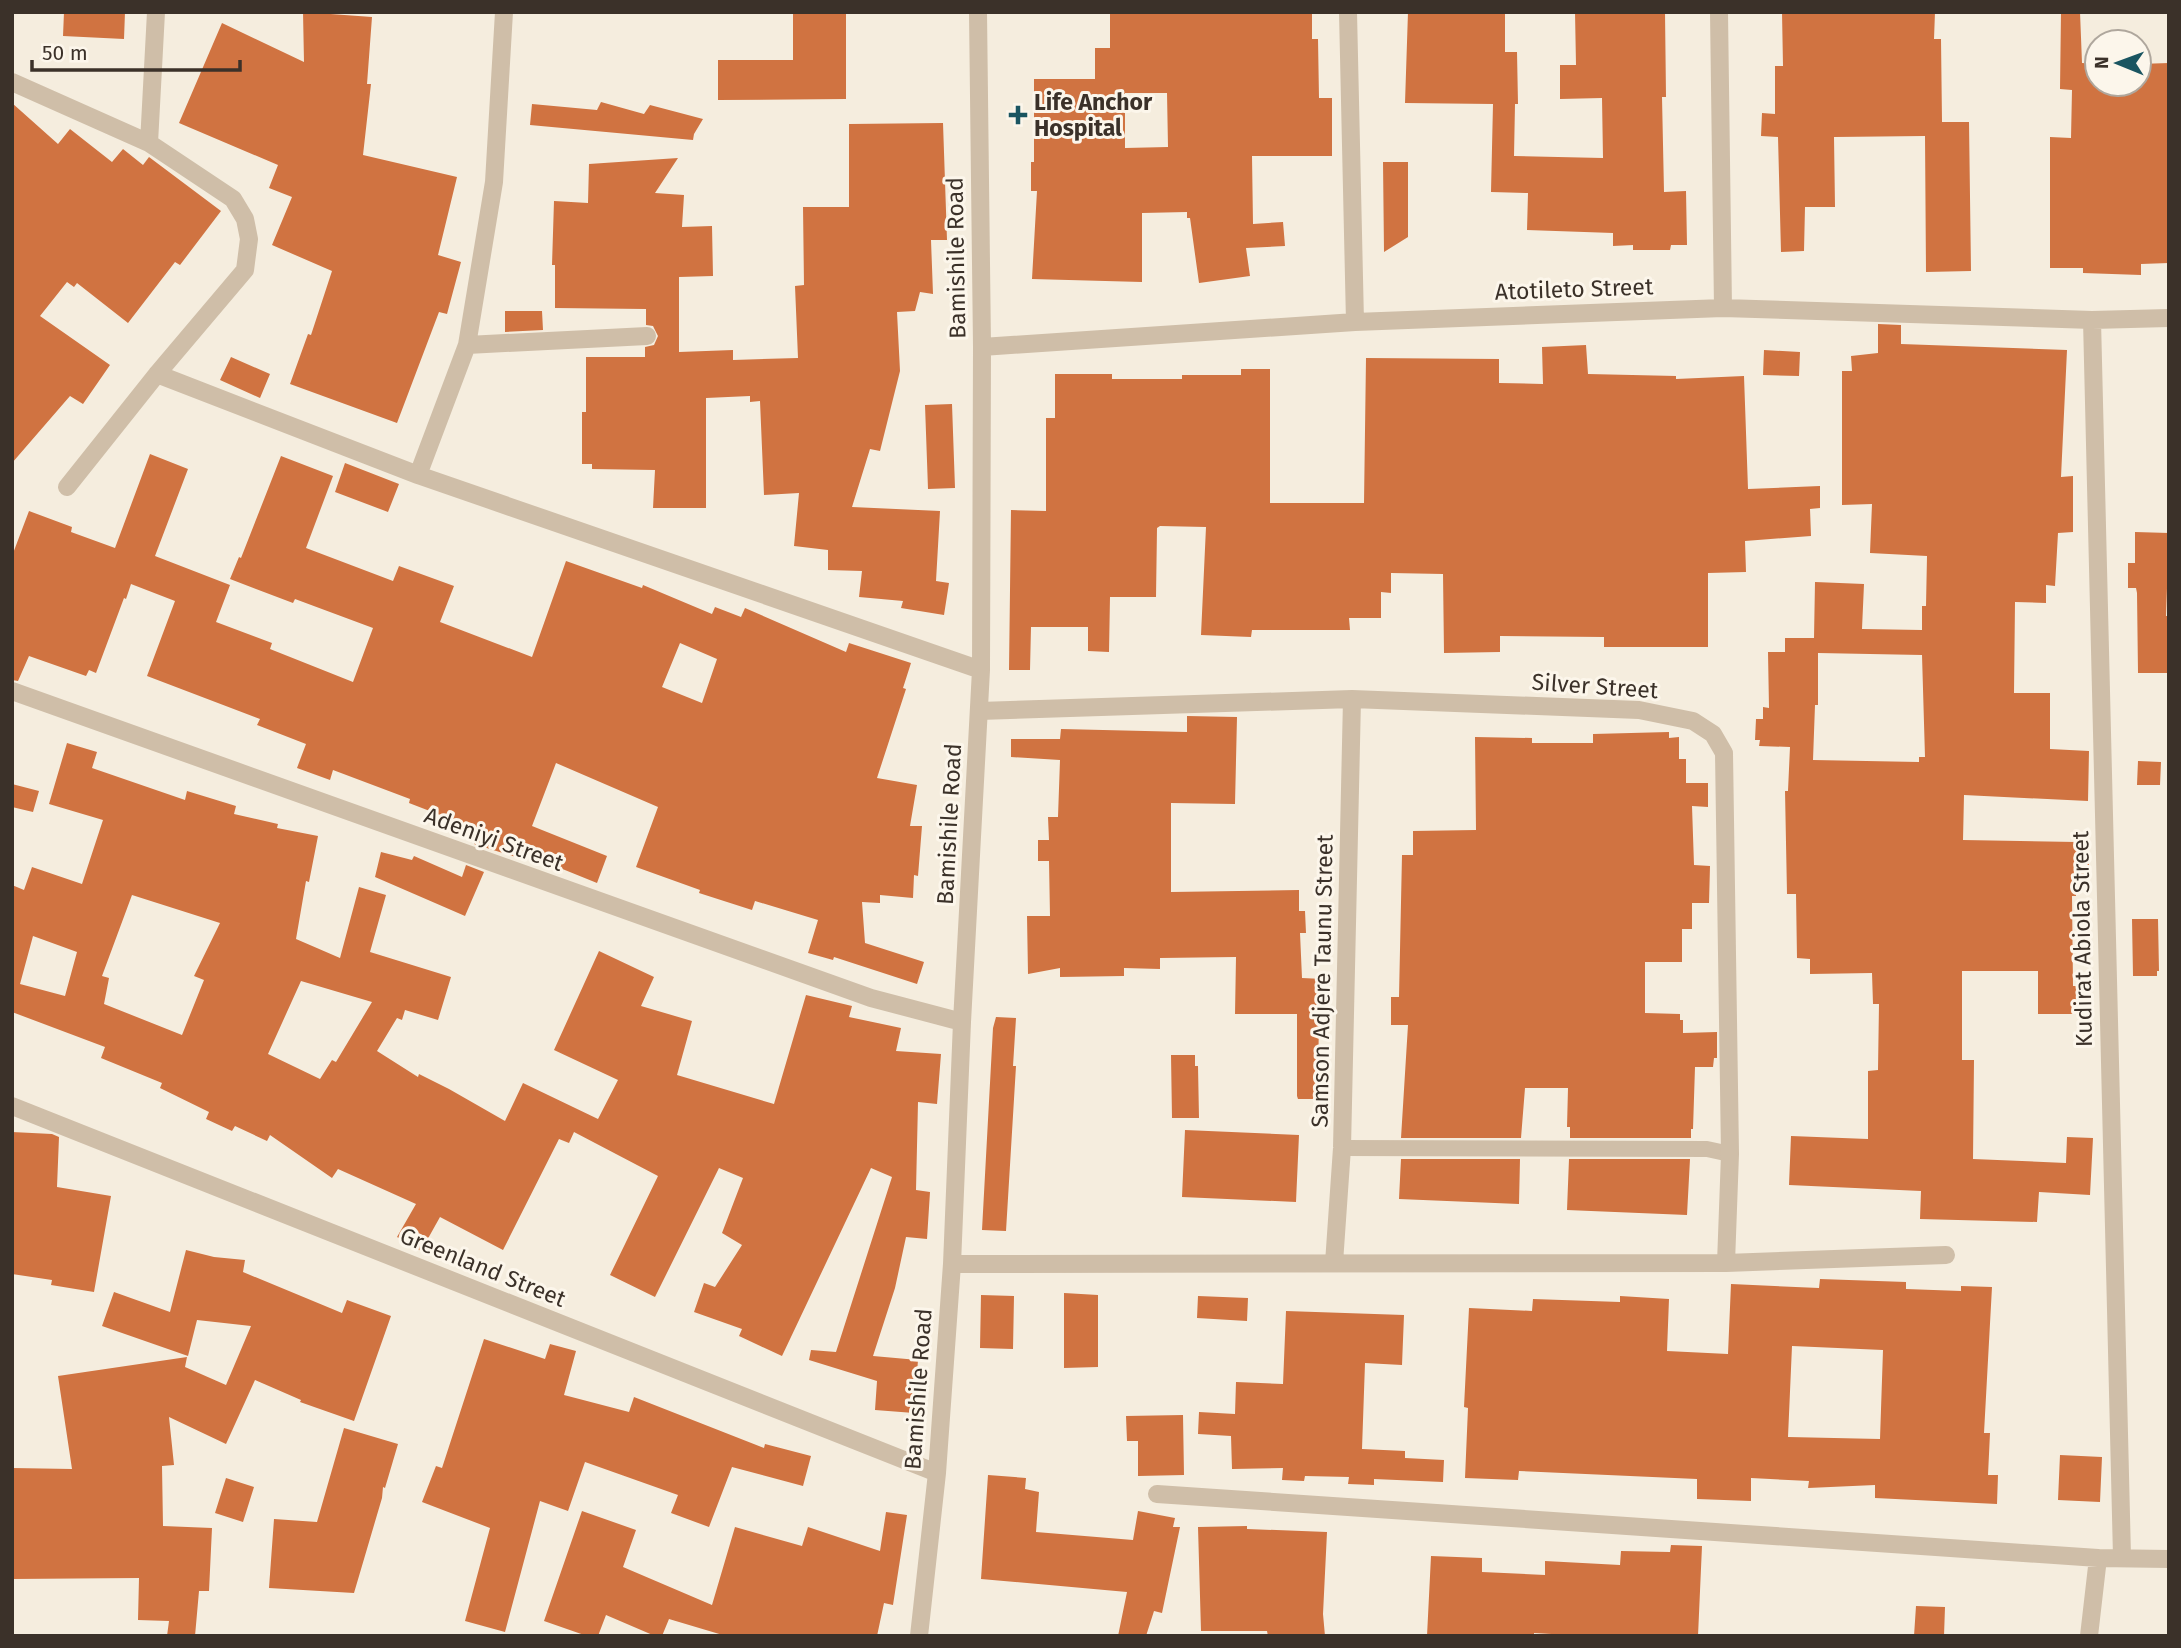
<svg xmlns="http://www.w3.org/2000/svg" width="2181" height="1648" font-family="'Fira Sans',sans-serif">
<style>
.building{fill:#d07341;fill-rule:evenodd}
.lines{fill:none;stroke-linecap:round;stroke-linejoin:round}
.lane{stroke:#cfbea8;stroke-width:16}
.street{stroke:#cfbea8;stroke-width:18}
.poi-dot{fill:#1a5561;stroke:#fcf6eb;stroke-width:2.5}
.labels{text-anchor:middle;dominant-baseline:central;stroke-width:6;stroke-linejoin:round;paint-order:stroke}
.poi-label{font-size:23px;font-weight:bold;fill:#3b3129;stroke:#fcf6eb;text-anchor:start}
.street-label{font-size:23px;fill:#3b3129;stroke:#fcf6eb}
</style>
<rect width="100%" height="100%" fill="#f5edde"/>
<!-- building -->
<path class="building" d="M 64,12 L 125,12 L 124,39 L 63,36 Z
M 303,12 L 372,17 L 367,84 L 371,84 L 363,155 L 457,177 L 438,255 L 461,262 L 447,314 L 439,312 L 397,423 L 290,384 L 308,334 L 311,335 L 332,271 L 272,245 L 292,197 L 269,188 L 278,165 L 179,123 L 222,23 L 304,62 Z
M 793,12 L 846,12 L 846,99 L 718,100 L 718,60 L 793,60 Z
M 1110,12 L 1312,12 L 1312,39 L 1318,39 L 1319,98 L 1332,98 L 1332,156 L 1252,156 L 1253,224 L 1283,222 L 1285,246 L 1246,248 L 1250,276 L 1199,283 L 1190,218 L 1187,218 L 1187,212 L 1142,213 L 1142,282 L 1032,279 L 1037,191 L 1031,191 L 1031,162 L 1034,162 L 1034,79 L 1095,79 L 1095,48 L 1110,48 ZM 1125,93 L 1167,93 L 1168,147 L 1125,148 Z
M 1408,12 L 1505,12 L 1505,52 L 1517,52 L 1518,104 L 1515,104 L 1514,156 L 1603,158 L 1602,98 L 1560,99 L 1560,65 L 1576,65 L 1575,12 L 1665,12 L 1666,97 L 1662,97 L 1664,192 L 1686,191 L 1687,245 L 1671,245 L 1670,250 L 1633,250 L 1633,245 L 1613,246 L 1613,233 L 1527,230 L 1528,193 L 1491,192 L 1493,104 L 1405,103 Z
M 1782,12 L 1935,12 L 1934,39 L 1941,39 L 1942,122 L 1969,122 L 1971,271 L 1926,272 L 1925,136 L 1834,137 L 1835,207 L 1805,207 L 1804,251 L 1781,252 L 1778,137 L 1761,136 L 1762,113 L 1775,114 L 1775,66 L 1783,66 Z
M 2061,12 L 2080,12 L 2082,63 L 2097,64 L 2097,84 L 2139,84 L 2139,64 L 2169,63 L 2169,263 L 2141,264 L 2141,275 L 2083,273 L 2083,268 L 2050,268 L 2050,137 L 2071,138 L 2072,90 L 2060,89 Z
M 601,102 L 644,114 L 650,105 L 703,119 L 694,134 L 693,140 L 530,125 L 532,104 L 597,110 Z
M 12,103 L 58,144 L 70,129 L 112,162 L 123,149 L 143,165 L 149,157 L 221,211 L 180,265 L 175,262 L 128,323 L 77,283 L 74,287 L 67,282 L 40,316 L 110,365 L 83,404 L 70,396 L 12,463 Z
M 943,123 L 947,240 L 931,240 L 933,294 L 920,292 L 915,311 L 897,312 L 900,371 L 880,451 L 870,449 L 852,507 L 940,511 L 936,581 L 949,583 L 944,615 L 901,608 L 903,601 L 859,597 L 862,571 L 828,570 L 828,550 L 794,546 L 799,493 L 764,495 L 760,401 L 750,402 L 750,396 L 706,398 L 706,508 L 653,508 L 655,470 L 592,469 L 592,464 L 582,464 L 582,412 L 586,412 L 586,357 L 645,357 L 645,347 L 654,345 L 658,336 L 653,326 L 646,325 L 646,309 L 555,308 L 555,265 L 552,265 L 554,201 L 588,203 L 589,164 L 678,158 L 655,193 L 684,195 L 682,227 L 712,226 L 713,276 L 679,277 L 679,352 L 733,350 L 733,360 L 798,358 L 795,286 L 804,285 L 803,207 L 849,207 L 849,124 Z
M 1383,162 L 1408,162 L 1408,237 L 1384,252 Z
M 505,311 L 542,311 L 543,330 L 505,332 Z
M 1878,324 L 1901,325 L 1901,344 L 2067,350 L 2061,477 L 2073,476 L 2073,532 L 2058,533 L 2055,586 L 2046,585 L 2046,603 L 2015,602 L 2014,693 L 2050,693 L 2050,749 L 2089,751 L 2088,801 L 1964,795 L 1963,840 L 2076,842 L 2076,849 L 2089,849 L 2089,875 L 2076,875 L 2076,896 L 2072,896 L 2073,986 L 2083,986 L 2084,1014 L 2038,1014 L 2038,971 L 1962,971 L 1962,1060 L 1974,1060 L 1973,1159 L 2066,1163 L 2067,1137 L 2093,1138 L 2090,1195 L 2039,1192 L 2037,1222 L 1920,1219 L 1921,1191 L 1789,1185 L 1791,1136 L 1868,1139 L 1868,1071 L 1878,1070 L 1879,1004 L 1873,1004 L 1872,973 L 1810,974 L 1810,959 L 1797,958 L 1796,894 L 1787,894 L 1785,791 L 1788,791 L 1790,747 L 1759,746 L 1760,740 L 1755,740 L 1756,719 L 1763,719 L 1763,707 L 1769,708 L 1768,652 L 1785,652 L 1785,638 L 1814,638 L 1815,582 L 1864,584 L 1862,629 L 1922,630 L 1922,606 L 1926,606 L 1927,556 L 1870,553 L 1872,504 L 1842,505 L 1842,371 L 1852,371 L 1851,356 L 1878,353 ZM 1818,653 L 1922,655 L 1925,757 L 1919,757 L 1919,762 L 1813,760 L 1815,705 L 1818,705 Z
M 1586,345 L 1588,374 L 1676,376 L 1676,379 L 1744,376 L 1748,489 L 1820,486 L 1820,508 L 1810,509 L 1811,536 L 1745,541 L 1746,572 L 1708,573 L 1708,647 L 1604,647 L 1604,637 L 1500,636 L 1500,652 L 1444,653 L 1443,574 L 1391,573 L 1391,593 L 1381,592 L 1381,618 L 1349,618 L 1350,630 L 1252,630 L 1251,637 L 1201,635 L 1206,527 L 1160,526 L 1157,528 L 1156,597 L 1110,597 L 1109,652 L 1088,651 L 1088,627 L 1031,627 L 1030,670 L 1009,670 L 1011,510 L 1046,511 L 1046,418 L 1055,418 L 1055,374 L 1112,374 L 1112,379 L 1182,379 L 1182,375 L 1241,375 L 1241,369 L 1270,369 L 1270,503 L 1364,503 L 1366,358 L 1499,359 L 1499,383 L 1543,384 L 1542,347 Z
M 1764,350 L 1800,352 L 1799,376 L 1763,375 Z
M 231,357 L 270,374 L 260,398 L 220,380 Z
M 952,404 L 955,488 L 928,489 L 925,405 Z
M 150,454 L 188,469 L 155,556 L 230,585 L 216,622 L 272,643 L 270,649 L 353,682 L 373,628 L 295,599 L 293,603 L 230,579 L 239,557 L 241,558 L 281,456 L 333,476 L 306,548 L 393,581 L 399,566 L 454,586 L 440,622 L 532,657 L 566,561 L 642,588 L 643,585 L 712,614 L 715,607 L 741,617 L 745,608 L 846,652 L 849,643 L 911,663 L 903,688 L 906,689 L 877,778 L 917,785 L 910,826 L 922,826 L 918,876 L 914,875 L 913,898 L 880,895 L 880,903 L 862,902 L 865,943 L 924,962 L 917,984 L 834,957 L 833,960 L 808,953 L 818,920 L 755,901 L 752,910 L 699,893 L 700,890 L 636,867 L 658,807 L 556,763 L 532,826 L 607,856 L 597,883 L 518,851 L 516,857 L 474,844 L 479,830 L 409,803 L 410,799 L 333,770 L 330,780 L 297,768 L 306,744 L 257,725 L 260,719 L 147,676 L 175,601 L 131,584 L 126,599 L 124,598 L 96,673 L 89,670 L 86,676 L 29,656 L 18,681 L 12,680 L 12,556 L 29,511 L 72,527 L 71,532 L 115,548 ZM 680,643 L 717,659 L 702,703 L 662,687 Z
M 345,463 L 399,484 L 388,512 L 335,492 Z
M 2135,532 L 2169,533 L 2166,616 L 2169,616 L 2169,673 L 2138,673 L 2137,593 L 2136,588 L 2128,588 L 2128,563 L 2135,563 Z
M 1187,716 L 1237,717 L 1235,804 L 1171,803 L 1171,892 L 1299,890 L 1299,911 L 1305,911 L 1306,933 L 1300,933 L 1302,978 L 1323,979 L 1323,1022 L 1319,1022 L 1318,1074 L 1320,1074 L 1317,1099 L 1298,1099 L 1297,1096 L 1297,1014 L 1235,1014 L 1236,957 L 1160,958 L 1160,969 L 1124,968 L 1124,976 L 1060,977 L 1060,968 L 1028,974 L 1027,916 L 1050,916 L 1049,861 L 1038,861 L 1038,840 L 1049,840 L 1048,817 L 1058,817 L 1060,760 L 1011,757 L 1011,739 L 1060,739 L 1061,729 L 1187,732 Z
M 1669,732 L 1669,738 L 1679,737 L 1679,759 L 1686,759 L 1686,783 L 1708,783 L 1708,807 L 1692,806 L 1694,865 L 1710,866 L 1709,903 L 1692,903 L 1692,929 L 1682,929 L 1682,962 L 1645,962 L 1645,1013 L 1680,1014 L 1680,1020 L 1683,1020 L 1683,1033 L 1717,1032 L 1717,1058 L 1714,1058 L 1713,1067 L 1695,1067 L 1693,1129 L 1691,1129 L 1691,1138 L 1570,1138 L 1570,1127 L 1567,1127 L 1568,1088 L 1525,1088 L 1521,1138 L 1401,1138 L 1408,1025 L 1391,1025 L 1391,997 L 1399,997 L 1402,855 L 1413,855 L 1413,831 L 1476,830 L 1475,737 L 1532,738 L 1532,743 L 1593,743 L 1593,734 Z
M 67,743 L 97,752 L 92,768 L 185,800 L 187,791 L 236,806 L 234,814 L 278,824 L 277,828 L 318,836 L 309,882 L 306,881 L 296,939 L 340,958 L 359,887 L 386,895 L 370,952 L 451,977 L 438,1020 L 405,1010 L 402,1020 L 397,1018 L 377,1051 L 418,1077 L 419,1074 L 449,1089 L 505,1121 L 523,1083 L 598,1119 L 618,1080 L 554,1050 L 599,951 L 654,977 L 641,1006 L 692,1021 L 677,1075 L 774,1104 L 806,995 L 852,1006 L 849,1017 L 901,1028 L 896,1051 L 941,1054 L 937,1104 L 918,1102 L 916,1190 L 930,1192 L 927,1239 L 906,1237 L 895,1288 L 873,1356 L 918,1360 L 914,1413 L 875,1410 L 877,1381 L 809,1360 L 811,1350 L 836,1352 L 892,1177 L 871,1168 L 782,1356 L 739,1336 L 742,1329 L 694,1312 L 704,1283 L 715,1287 L 742,1245 L 722,1233 L 743,1178 L 719,1168 L 655,1297 L 610,1275 L 658,1176 L 574,1132 L 569,1143 L 559,1139 L 503,1250 L 440,1217 L 421,1251 L 397,1237 L 416,1204 L 338,1169 L 332,1178 L 270,1135 L 267,1141 L 235,1126 L 232,1131 L 206,1119 L 209,1112 L 160,1088 L 162,1083 L 101,1058 L 105,1047 L 12,1012 L 12,885 L 24,890 L 32,867 L 82,884 L 103,820 L 49,804 ZM 132,895 L 220,923 L 194,976 L 204,980 L 182,1035 L 104,1004 L 109,978 L 102,976 ZM 33,936 L 77,952 L 65,996 L 20,984 ZM 301,981 L 372,1002 L 336,1062 L 332,1060 L 320,1079 L 268,1054 Z
M 2138,761 L 2161,762 L 2160,785 L 2137,785 Z
M 12,784 L 39,791 L 33,812 L 12,807 Z
M 381,852 L 412,860 L 414,856 L 462,877 L 466,865 L 484,872 L 465,916 L 375,877 Z
M 2132,919 L 2158,919 L 2159,971 L 2157,971 L 2157,976 L 2133,976 Z
M 996,1017 L 1016,1018 L 1013,1066 L 1016,1066 L 1006,1231 L 982,1230 L 993,1028 Z
M 1171,1055 L 1195,1055 L 1195,1066 L 1198,1066 L 1199,1118 L 1172,1118 Z
M 1185,1130 L 1299,1135 L 1296,1202 L 1182,1197 Z
M 12,1132 L 52,1134 L 59,1137 L 57,1187 L 111,1196 L 94,1292 L 51,1285 L 52,1280 L 12,1274 Z
M 1401,1159 L 1520,1159 L 1519,1204 L 1399,1199 Z
M 1569,1159 L 1690,1159 L 1687,1215 L 1567,1210 Z
M 186,1250 L 214,1257 L 245,1260 L 243,1272 L 342,1313 L 347,1300 L 391,1316 L 354,1421 L 300,1402 L 301,1400 L 255,1380 L 226,1444 L 169,1417 L 174,1465 L 162,1466 L 163,1526 L 212,1528 L 209,1591 L 199,1591 L 195,1636 L 167,1636 L 169,1621 L 138,1620 L 139,1578 L 12,1579 L 12,1468 L 72,1469 L 58,1376 L 187,1357 L 185,1367 L 226,1385 L 251,1326 L 197,1320 L 188,1356 L 102,1326 L 114,1292 L 170,1312 Z
M 1820,1279 L 1906,1282 L 1906,1289 L 1961,1291 L 1961,1286 L 1992,1287 L 1984,1433 L 1990,1433 L 1988,1475 L 1998,1475 L 1997,1504 L 1875,1498 L 1875,1485 L 1808,1488 L 1809,1481 L 1751,1478 L 1751,1501 L 1697,1499 L 1697,1479 L 1519,1471 L 1518,1480 L 1465,1478 L 1468,1408 L 1464,1407 L 1469,1308 L 1532,1311 L 1533,1299 L 1620,1302 L 1620,1296 L 1669,1299 L 1667,1351 L 1728,1354 L 1731,1284 L 1819,1288 ZM 1792,1346 L 1883,1350 L 1880,1439 L 1788,1437 Z
M 1064,1293 L 1098,1295 L 1098,1367 L 1064,1368 Z
M 981,1295 L 1014,1296 L 1013,1349 L 980,1348 Z
M 1198,1296 L 1248,1298 L 1247,1321 L 1197,1318 Z
M 1286,1311 L 1404,1315 L 1402,1365 L 1365,1363 L 1362,1449 L 1405,1451 L 1405,1458 L 1444,1460 L 1443,1482 L 1374,1479 L 1374,1485 L 1348,1484 L 1349,1477 L 1305,1476 L 1304,1481 L 1282,1480 L 1283,1468 L 1232,1469 L 1231,1436 L 1198,1434 L 1199,1412 L 1235,1414 L 1236,1382 L 1283,1384 Z
M 484,1339 L 545,1359 L 550,1344 L 576,1351 L 564,1395 L 629,1412 L 634,1397 L 764,1448 L 765,1444 L 811,1456 L 803,1486 L 732,1467 L 709,1527 L 671,1513 L 678,1495 L 585,1462 L 568,1511 L 540,1501 L 505,1632 L 465,1621 L 490,1528 L 422,1502 L 436,1466 L 442,1468 Z
M 1183,1415 L 1184,1475 L 1138,1476 L 1138,1441 L 1127,1441 L 1126,1416 Z
M 344,1428 L 398,1444 L 385,1488 L 383,1487 L 382,1498 L 354,1593 L 269,1588 L 274,1519 L 317,1522 Z
M 2060,1455 L 2102,1457 L 2100,1502 L 2058,1500 Z
M 988,1475 L 1026,1478 L 1025,1489 L 1039,1492 L 1036,1532 L 1133,1540 L 1138,1511 L 1175,1518 L 1173,1527 L 1180,1527 L 1162,1613 L 1154,1611 L 1146,1636 L 1118,1636 L 1127,1592 L 981,1579 Z
M 226,1478 L 254,1487 L 243,1522 L 215,1513 Z
M 582,1511 L 636,1530 L 623,1567 L 712,1605 L 735,1527 L 802,1546 L 808,1527 L 880,1551 L 886,1512 L 907,1515 L 893,1605 L 884,1603 L 877,1636 L 726,1636 L 669,1619 L 662,1636 L 655,1636 L 606,1615 L 598,1636 L 587,1636 L 544,1621 Z
M 1247,1526 L 1247,1529 L 1327,1532 L 1323,1614 L 1325,1636 L 1268,1636 L 1267,1631 L 1201,1631 L 1198,1527 Z
M 1671,1545 L 1702,1546 L 1698,1636 L 1586,1636 L 1534,1633 L 1534,1636 L 1427,1636 L 1431,1556 L 1482,1558 L 1482,1572 L 1545,1575 L 1545,1561 L 1620,1565 L 1621,1551 L 1670,1552 Z
M 1916,1606 L 1945,1607 L 1944,1636 L 1914,1636 Z"/>
<g class="lines">
<!-- lane -->
<path class="lane" d="M 1342,1148 L 1707,1149 L 1730,1154"/>
<!-- street -->
<path class="street" d="M 1348,12 L 1355,322
M 1719,12 L 1723,308
M 12,82 L 149,143 L 233,199 L 245,219 L 249,239 L 245,270 L 157,374 L 67,487
M 149,143 L 156,12
M 2092,320 L 2122,1557
M 467,345 L 647,336
M 982,347 L 1355,322 L 1723,308 L 2092,320 L 2169,318
M 157,374 L 418,475 L 981,670
M 418,475 L 467,345 L 494,182 L 504,12
M 12,691 L 871,998 L 962,1022
M 979,711 L 1352,699 L 1639,710 L 1693,721 L 1713,734 L 1724,753 L 1730,1154 L 1726,1263
M 12,1106 L 937,1473
M 1334,1263 L 1342,1148 L 1352,699
M 952,1264 L 1726,1263 L 1946,1255
M 1157,1494 L 2098,1558 L 2169,1559
M 919,1636 L 937,1473 L 952,1264 L 962,1022 L 981,670 L 982,347 L 978,12
M 2089,1636 L 2098,1558"/>
</g>
<!-- markers -->
<path class="poi-dot" d="M1014.5 104.5h7v7h7v7h-7v7h-7v-7h-7v-7h7z"/>
<g class="labels">
<!-- poi labels -->
<g class="poi-label">
<text x="1034" y="102">Life Anchor<tspan x="1034" dy="26">Hospital</tspan></text>
</g>
<!-- street labels -->
<g class="street-label">
<text transform="translate(956 258) rotate(-91)">Bamishile Road</text>
<text transform="translate(1574 289) rotate(-2)">Atotileto Street</text>
<text transform="translate(1595 686) rotate(4)">Silver Street</text>
<text transform="translate(949 824) rotate(-87)">Bamishile Road</text>
<text transform="translate(494 839) rotate(20)">Adeniyi Street</text>
<text transform="translate(2082 939) rotate(-91)">Kudirat Abiola Street</text>
<text transform="translate(1322 981) rotate(-89)">Samson Adjere Taunu Street</text>
<text transform="translate(483 1267) rotate(22)">Greenland Street</text>
<text transform="translate(918 1389) rotate(-86)">Bamishile Road</text>
</g>
</g>
<!-- border -->
<rect width="2181" height="1648" fill="none" stroke="#3b3129" stroke-width="28"/>
<!-- north arrow -->
<g transform="translate(2118 63) rotate(271)"><circle r="33" fill="#fcf6eb" stroke="#afa79d" stroke-width="2"/>
<path d="M0-5L12 26L0 18L-12 26Z" fill="#1a5561"/>
<text y="-10" font-size="19" font-weight="bold" text-anchor="middle" fill="#3b3129">N</text>
</g>
<!-- scale -->
<path d="M32 60v10h208v-10" fill="none" stroke="#3b3129" stroke-width="3.5"/>
<text x="42" y="60" font-size="21" fill="#3b3129" stroke="#fcf6eb" stroke-width="5" paint-order="stroke">50 m</text>
</svg>
